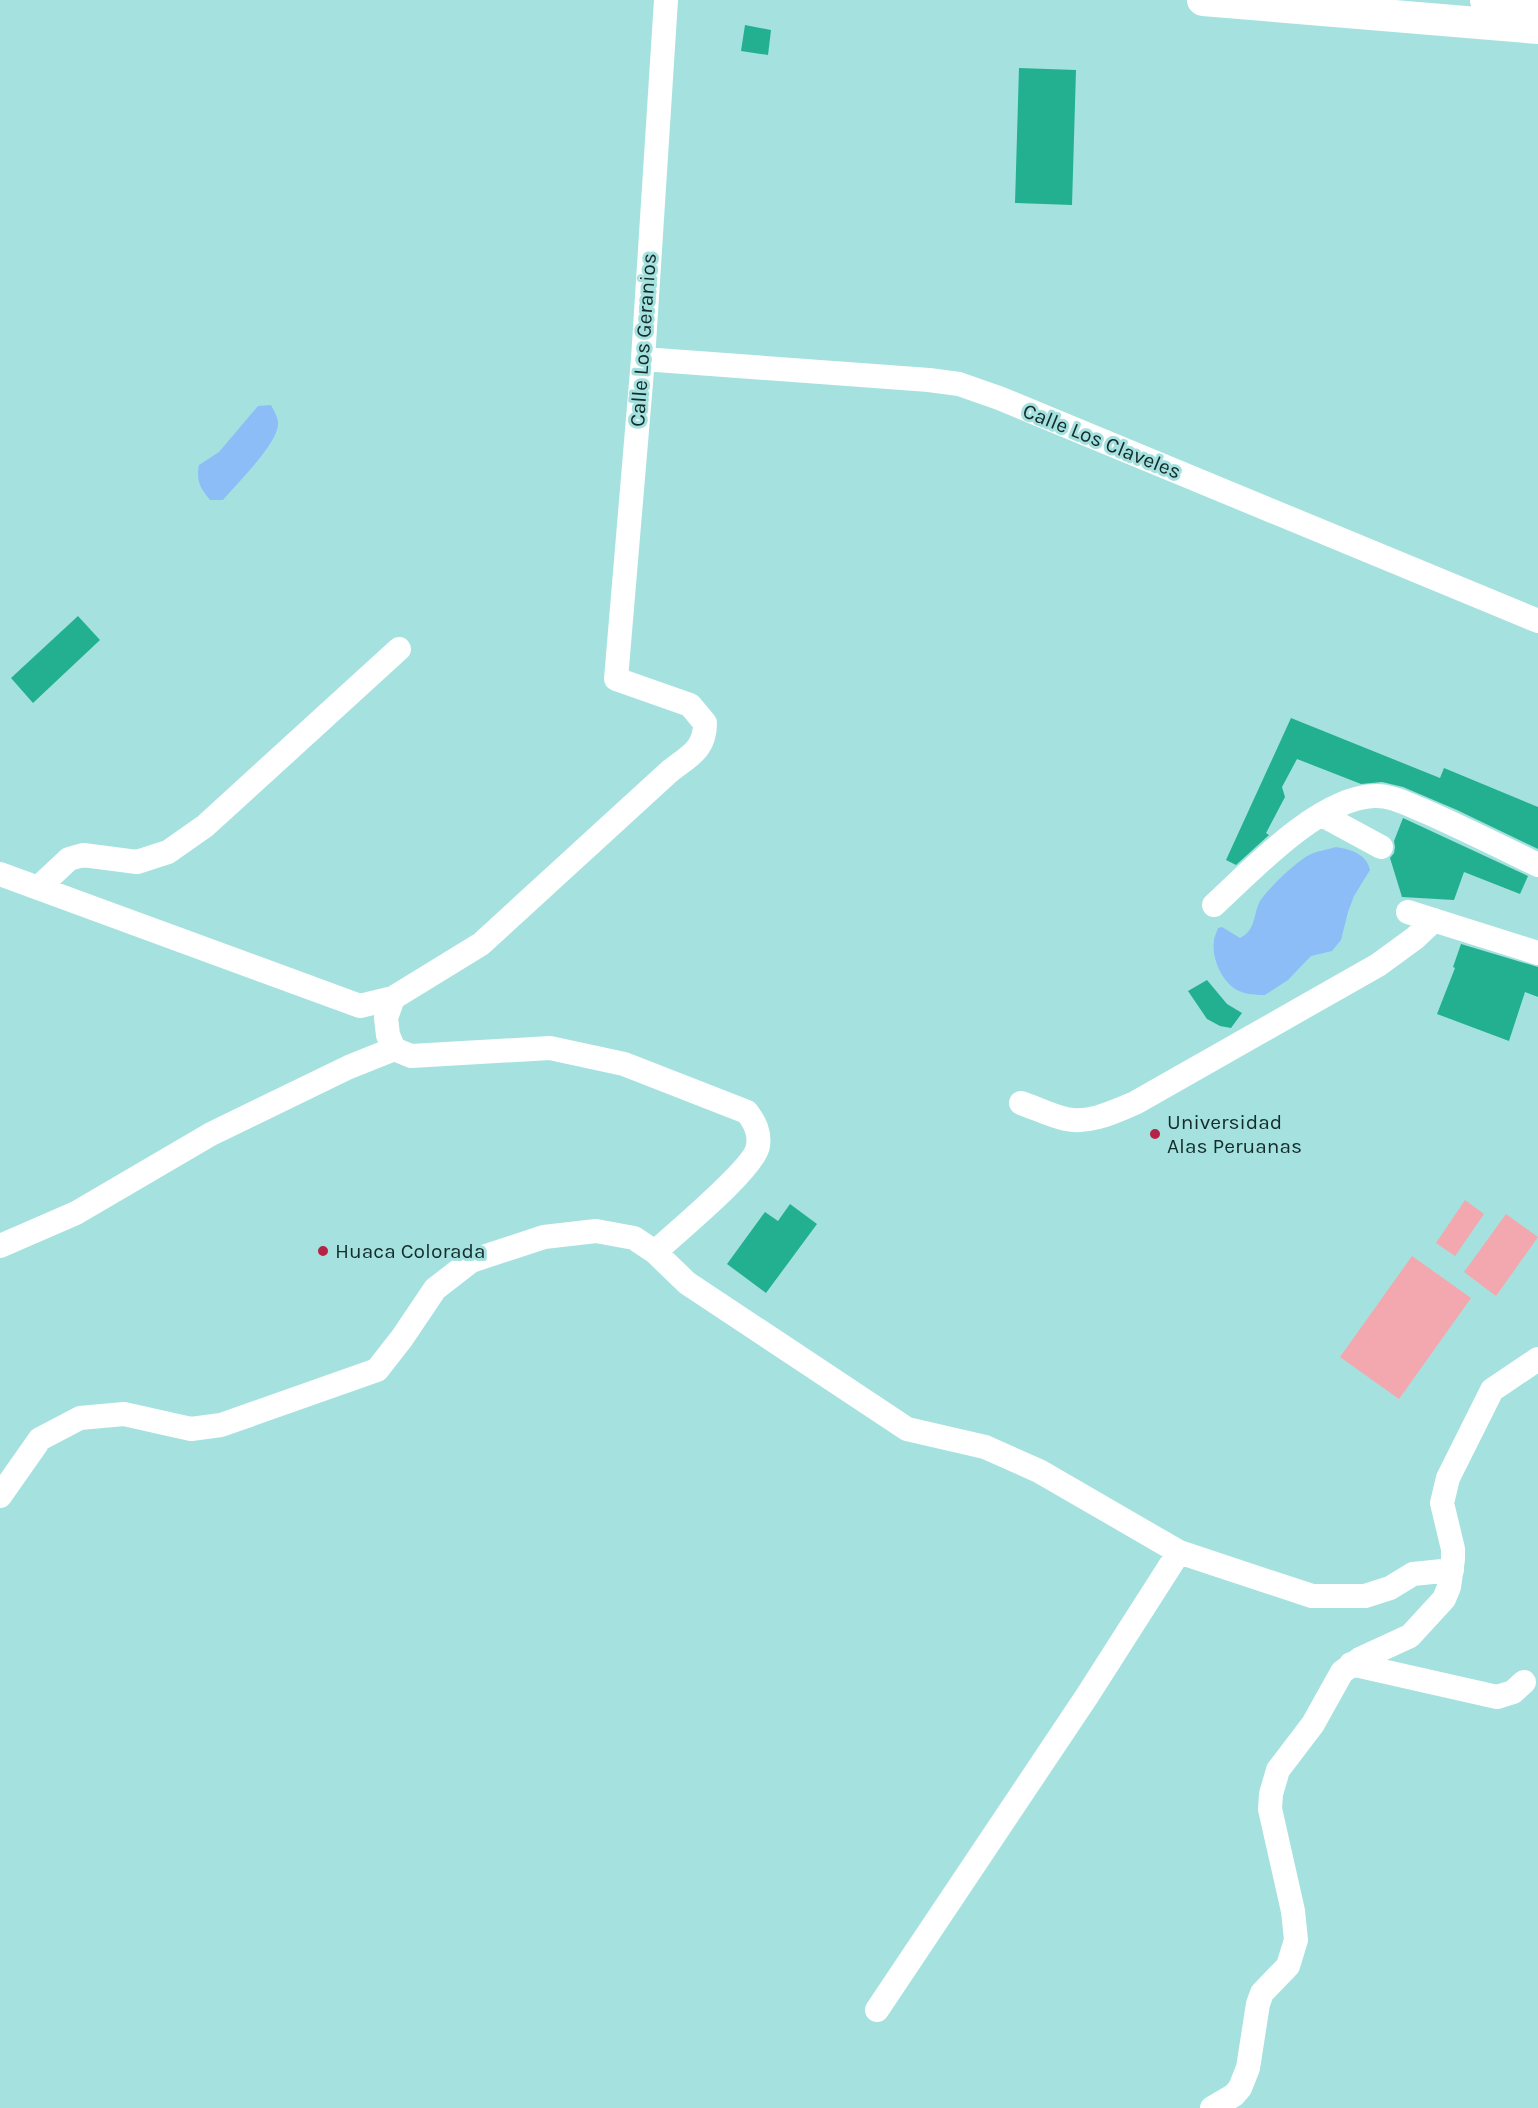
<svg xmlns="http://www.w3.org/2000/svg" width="1538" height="2108" font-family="Karla,sans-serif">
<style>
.green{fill:#f3a7ae}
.water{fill:#8cbdf7}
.building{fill:#22b090}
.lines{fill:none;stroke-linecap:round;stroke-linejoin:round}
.minor{stroke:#fff;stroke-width:24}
.major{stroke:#fff;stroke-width:32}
.poi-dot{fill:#b52347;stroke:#a5e2df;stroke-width:2}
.labels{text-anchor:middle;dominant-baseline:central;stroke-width:6;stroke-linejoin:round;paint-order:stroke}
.street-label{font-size:21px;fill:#132c2b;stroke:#a5e2df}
.poi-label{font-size:21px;fill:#132c2b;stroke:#a5e2df;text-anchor:start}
</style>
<rect width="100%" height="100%" fill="#a5e2df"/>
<!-- green -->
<path class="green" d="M 1465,1200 L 1484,1214 L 1455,1256 L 1436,1243 Z
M 1506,1214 L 1538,1237 L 1496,1296 L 1464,1272 Z
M 1412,1256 L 1471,1298 L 1399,1399 L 1340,1357 Z"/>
<!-- water -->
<path class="water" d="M 271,405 C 274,411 278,417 278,423 C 279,443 236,484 223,500 L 210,500 C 200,488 196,481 199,465 L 219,452 L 258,406 Z
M 1336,847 C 1350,849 1367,854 1370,870 L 1354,896 L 1348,912 L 1341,940 L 1332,951 L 1311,956 L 1288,980 L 1265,995 C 1258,995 1249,995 1242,992 C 1224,987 1211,959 1214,941 C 1214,937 1217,932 1218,928 L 1222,927 L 1240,938 C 1255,931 1253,917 1259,903 C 1265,891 1296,862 1309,855 C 1316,851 1327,850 1336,847 Z"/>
<!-- building -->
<path class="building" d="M 745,25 L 771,30 L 768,55 L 741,51 Z
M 1019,68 L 1076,70 L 1072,205 L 1015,203 Z
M 78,616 L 100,640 L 33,703 L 11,678 Z
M 1291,718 L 1440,778 L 1444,768 L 1538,807 L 1538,849 L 1457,810 L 1403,787 L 1382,782 L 1361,784 L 1297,759 L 1282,787 L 1285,797 L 1266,833 L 1269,835 L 1236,865 L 1226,860 Z
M 1403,818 L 1528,876 L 1520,894 L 1464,872 L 1454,900 L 1402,897 L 1390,858 L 1394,853 L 1395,847 L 1394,841 Z
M 1461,944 L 1538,967 L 1538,997 L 1525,992 L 1509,1041 L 1437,1014 L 1455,968 L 1453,967 Z
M 1207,980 L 1227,1004 L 1242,1013 L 1231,1028 L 1220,1026 L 1207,1019 L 1188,991 Z
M 790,1204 L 817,1224 L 766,1293 L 727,1264 L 765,1212 L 778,1221 Z"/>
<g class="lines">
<!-- minor -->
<path class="minor" d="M 643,359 L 929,380 L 959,384 L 999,398 L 1538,621
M 1322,815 L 1381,847
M 0,874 L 360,1006 L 393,998
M 38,888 L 69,859 L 83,855 L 137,862 L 168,852 L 205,826 L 399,649
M 1214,905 C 1253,869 1319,798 1374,796 C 1390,795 1407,804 1422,810 C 1461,827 1499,846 1538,865
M 1408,912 L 1538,953
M 1021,1103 C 1036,1108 1051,1116 1066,1119 C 1090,1124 1113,1112 1135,1103 L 1378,965 L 1415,938 L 1434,920
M 0,1246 L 76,1213 L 211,1134 L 349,1067 L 394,1049
M 655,1252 C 674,1234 755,1168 758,1146 C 760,1132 755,1123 747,1112 L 624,1064 L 550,1048 L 411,1056 L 394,1049 L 388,1035 L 386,1018 L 393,998 L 481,944 L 670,771 C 689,756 705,750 705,723 L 690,705 L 616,679 L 643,359 L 666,0
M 0,1496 L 40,1439 L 80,1418 L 124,1414 L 191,1429 L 221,1425 L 377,1370 L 402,1338 L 435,1289 L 471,1261 L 544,1237 L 596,1231 L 634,1238 L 655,1252 L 687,1283 L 907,1429 L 985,1447 L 1039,1471 L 1179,1552 L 1312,1596 L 1365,1596 L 1390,1588 L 1413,1574 L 1452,1570
M 1351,1664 L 1497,1697 L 1513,1692 L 1524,1682
M 877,2010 L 1087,1696 L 1179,1552
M 1212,2108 L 1234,2095 L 1240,2088 L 1248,2068 L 1258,2004 L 1262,1993 L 1288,1966 L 1296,1940 L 1293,1911 L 1270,1809 L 1271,1794 L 1278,1770 L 1313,1724 L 1342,1672 L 1360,1659 L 1410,1636 L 1444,1599 L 1449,1587 L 1453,1559 L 1453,1549 L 1442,1503 L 1448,1478 L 1492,1390 L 1538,1359"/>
<!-- major -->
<path class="major" d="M 1203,0 L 1538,28
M 1486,0 L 1538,4"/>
</g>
<!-- markers -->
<g class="poi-dot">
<circle cx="1155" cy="1134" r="6"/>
<circle cx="323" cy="1251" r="6"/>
</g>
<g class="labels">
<!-- street labels -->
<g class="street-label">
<text transform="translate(643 340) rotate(-86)">Calle Los Geranios</text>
<text transform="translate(1102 441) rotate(22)">Calle Los Claveles</text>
</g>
<!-- poi labels -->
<g class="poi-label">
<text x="1167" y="1122">Universidad<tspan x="1167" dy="24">Alas Peruanas</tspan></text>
<text x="335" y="1251">Huaca Colorada</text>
</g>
</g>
</svg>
